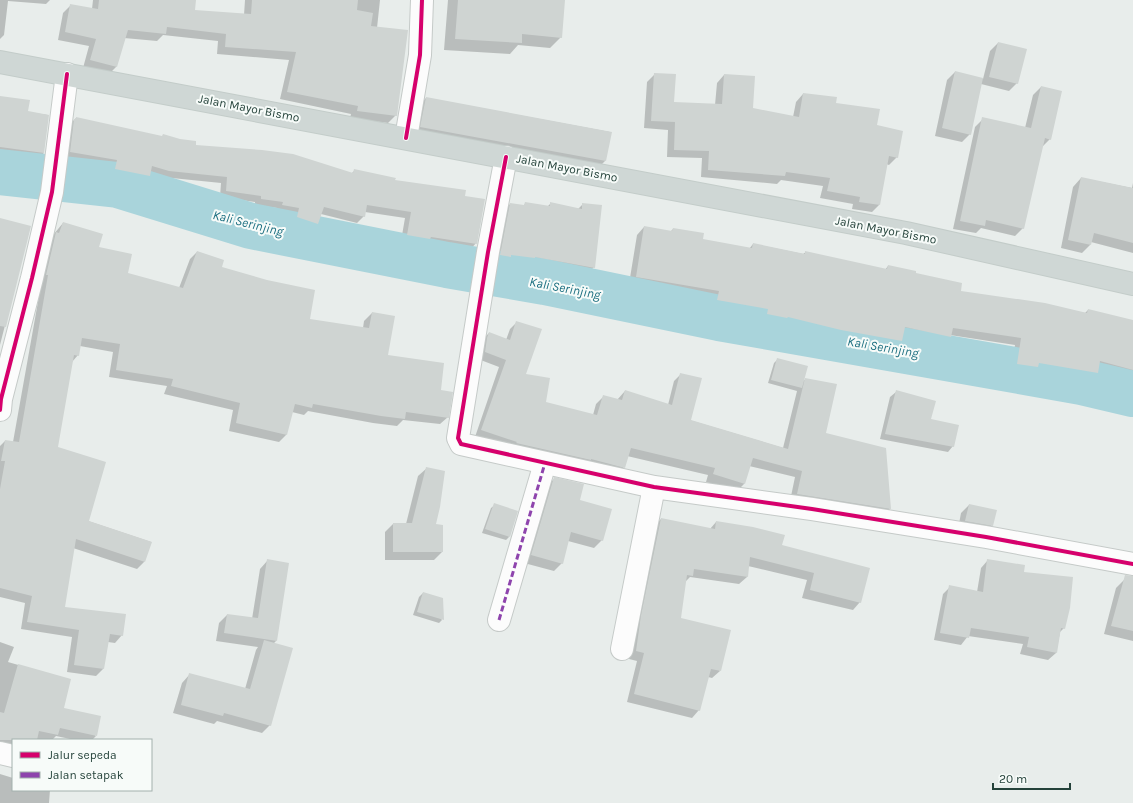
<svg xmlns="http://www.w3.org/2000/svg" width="1133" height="803" font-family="Karla,sans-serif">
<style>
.shadow{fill:#0003}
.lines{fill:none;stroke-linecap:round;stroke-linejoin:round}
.river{stroke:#a9d4db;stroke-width:46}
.building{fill:#cfd4d2}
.minor-casing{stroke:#c5cac8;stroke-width:24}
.major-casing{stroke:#c3ccc9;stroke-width:24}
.minor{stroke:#fcfcfc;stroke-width:22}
.major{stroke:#cfd7d5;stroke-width:22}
.quiet{stroke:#8e44ad;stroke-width:3;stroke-dasharray:6 3;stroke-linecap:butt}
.cycleway-casing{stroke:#f7fbf9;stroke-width:6}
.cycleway{stroke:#d6006c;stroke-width:4}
.labels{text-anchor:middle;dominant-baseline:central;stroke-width:4;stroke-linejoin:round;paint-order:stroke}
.street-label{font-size:12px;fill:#24423a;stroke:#f7fbf9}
.water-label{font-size:13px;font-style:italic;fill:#1c6f80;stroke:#f7fbf9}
</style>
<rect width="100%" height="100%" fill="#e8edeb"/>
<!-- shadow -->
<path class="shadow" d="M 0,0 L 50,0 L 46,4 L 8,1 L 4,35 L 0,39 Z
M 93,0 L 195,0 L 194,11 L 244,15 L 245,0 L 380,0 L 377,28 L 396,115 L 388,123 L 350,118 L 351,114 L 280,99 L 289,60 L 217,54 L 218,41 L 163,35 L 157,41 L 124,38 L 116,67 L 109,74 L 83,68 L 89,46 L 58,40 L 63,13 L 71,5 L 92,9 Z
M 448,0 L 564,0 L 561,37 L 550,48 L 518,45 L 510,54 L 444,50 Z
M 998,43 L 1017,83 L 1009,91 L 981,84 L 970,134 L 962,142 L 935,136 L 947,80 L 955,72 L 983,79 L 990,51 Z
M 655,74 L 673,103 L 715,105 L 717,83 L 724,75 L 752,109 L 793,117 L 796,102 L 803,94 L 835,104 L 876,126 L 897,157 L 889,165 L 886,164 L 879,205 L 872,212 L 852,209 L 853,204 L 820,198 L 823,186 L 781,180 L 777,184 L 701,177 L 702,158 L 667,157 L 668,130 L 644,128 L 647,82 Z
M 1041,87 L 1050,139 L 1041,148 L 1023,228 L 1015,236 L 981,228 L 976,233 L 953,229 L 975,127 L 983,119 L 1025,128 L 1033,95 Z
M 426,98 L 610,132 L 605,161 L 597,169 L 413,135 L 418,106 Z
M 0,99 L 27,112 L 48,115 L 43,157 L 35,165 L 0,160 Z
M 76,118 L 195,146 L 351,174 L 355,170 L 394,181 L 464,197 L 476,243 L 470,250 L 425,243 L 423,244 L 401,241 L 405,218 L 365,212 L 364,216 L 357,223 L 321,214 L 318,224 L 311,230 L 291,223 L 294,214 L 277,211 L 277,208 L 255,205 L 255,202 L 220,197 L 221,183 L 162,177 L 149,173 L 149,176 L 142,182 L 109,175 L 111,166 L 64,158 L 68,126 Z
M 1081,178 L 1132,188 L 1133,183 L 1133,253 L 1091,242 L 1090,245 L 1082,253 L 1061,248 L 1073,187 Z
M 551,203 L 578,209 L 583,204 L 594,267 L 587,274 L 529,263 L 528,264 L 506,261 L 504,263 L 494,261 L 504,211 L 510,204 L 523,206 L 525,204 L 547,207 Z
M 0,219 L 30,227 L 0,345 Z
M 63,223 L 98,248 L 127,274 L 179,288 L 190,259 L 197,252 L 220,268 L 309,320 L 363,328 L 364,321 L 372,313 L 387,356 L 439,391 L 448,417 L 440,424 L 403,420 L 397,426 L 373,423 L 308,411 L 304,415 L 292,412 L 286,435 L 279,442 L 229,431 L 233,410 L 164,394 L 167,386 L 109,377 L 113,352 L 80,346 L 78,355 L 72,362 L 56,448 L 88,521 L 151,542 L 144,562 L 137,569 L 73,548 L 64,607 L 122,635 L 115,643 L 108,642 L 103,669 L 96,676 L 67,672 L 72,637 L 21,629 L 25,603 L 0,597 L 0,446 L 5,441 L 13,442 L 49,240 Z
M 644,227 L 670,232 L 673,229 L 702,240 L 749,249 L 753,244 L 803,254 L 806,252 L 885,270 L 888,266 L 915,274 L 960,292 L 1085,313 L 1088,310 L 1133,326 L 1133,379 L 1097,369 L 1097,373 L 1089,380 L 1034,370 L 1030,374 L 1010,371 L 1015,345 L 950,335 L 943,344 L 902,335 L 901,340 L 894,348 L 834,337 L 781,324 L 779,325 L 760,321 L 761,316 L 711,307 L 712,298 L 629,284 L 637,235 Z
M 517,322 L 525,375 L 545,403 L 593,415 L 596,404 L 603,397 L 617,400 L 625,391 L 668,405 L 674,381 L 681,374 L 689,420 L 783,448 L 797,391 L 768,383 L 774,363 L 778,359 L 802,382 L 806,379 L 825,434 L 890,509 L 883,516 L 790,501 L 795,477 L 749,466 L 744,484 L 737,491 L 706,482 L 708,475 L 627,456 L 624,467 L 617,474 L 475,437 L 499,367 L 478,359 L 482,340 L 489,333 L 506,340 L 510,329 Z
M 896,392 L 930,420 L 953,446 L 948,452 L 880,439 L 890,397 Z
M 427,468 L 435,524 L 442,552 L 434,560 L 385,560 L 385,532 L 393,524 L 406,524 L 418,476 Z
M 554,479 L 579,500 L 602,540 L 594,548 L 568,541 L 562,563 L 554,571 L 524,563 L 546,487 Z
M 495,505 L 509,537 L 506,540 L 482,533 L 491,508 Z
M 969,505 L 992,525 L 984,533 L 958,529 L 961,513 Z
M 661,519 L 710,529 L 716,522 L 781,546 L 860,602 L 853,610 L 802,598 L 807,580 L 748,566 L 747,577 L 739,584 L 690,577 L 685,582 L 680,619 L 720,671 L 712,678 L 708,677 L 699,710 L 692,718 L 627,702 L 637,661 L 629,659 L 634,624 L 653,527 Z
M 268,560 L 276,641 L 273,644 L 270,725 L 262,733 L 217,721 L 214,724 L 173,713 L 182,683 L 190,674 L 245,689 L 256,650 L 258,647 L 216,641 L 219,623 L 227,615 L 252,619 L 260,569 Z
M 988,560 L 1023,573 L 1064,628 L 1060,632 L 1056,653 L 1048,660 L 1020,654 L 1023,644 L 968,636 L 961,645 L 934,640 L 943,594 L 950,587 L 977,592 L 981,568 Z
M 1124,580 L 1133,582 L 1133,641 L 1104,634 L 1116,588 Z
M 423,593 L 442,620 L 439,623 L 413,615 L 419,597 Z
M 0,642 L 14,647 L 8,662 L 70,680 L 63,709 L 96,736 L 92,740 L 75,740 L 56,736 L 52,740 L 36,739 L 36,740 L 13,740 L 13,751 L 0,747 Z
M 0,774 L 13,778 L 13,790 L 50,790 L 49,803 L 0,803 Z"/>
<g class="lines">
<!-- river -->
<path class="river" d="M 0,172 L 118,185 L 251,226 L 447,265 L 545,282 L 719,318 L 1082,382 L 1133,394"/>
</g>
<!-- building -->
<path class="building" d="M 99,0 L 196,0 L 195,10 L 251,14 L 252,0 L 358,0 L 357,10 L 373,13 L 371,26 L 408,30 L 397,116 L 357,111 L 358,106 L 287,92 L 296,52 L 225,47 L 226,34 L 167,27 L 166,34 L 128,30 L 117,67 L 90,60 L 96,39 L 65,32 L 70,4 L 98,9 Z
M 458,0 L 565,0 L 562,38 L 522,34 L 522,43 L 455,39 Z
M 998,42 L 1027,49 L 1018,84 L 989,77 Z
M 955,71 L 983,78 L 971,135 L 942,128 Z
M 654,73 L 676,74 L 674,102 L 722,104 L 724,74 L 755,76 L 753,108 L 799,117 L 803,93 L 837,97 L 836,103 L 880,109 L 877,125 L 903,131 L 898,158 L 889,156 L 880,205 L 859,202 L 860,197 L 827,191 L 830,178 L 786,172 L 785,176 L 708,170 L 709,151 L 674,150 L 675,122 L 651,121 Z
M 1041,86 L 1062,91 L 1051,140 L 1045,138 L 1024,229 L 986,220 L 985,226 L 960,221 L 982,117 L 1031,128 Z
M 0,96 L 30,100 L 28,111 L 49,115 L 44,153 L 0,147 Z
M 426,97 L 612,132 L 606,161 L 420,127 Z
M 76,117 L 162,136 L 163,134 L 180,139 L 196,141 L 196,145 L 262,150 L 293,154 L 353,173 L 354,169 L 396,178 L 395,180 L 466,190 L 465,196 L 485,199 L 477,244 L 431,237 L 430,239 L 407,235 L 411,212 L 367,205 L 365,217 L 324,207 L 318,224 L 297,217 L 299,208 L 282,205 L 283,202 L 261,199 L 261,196 L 226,191 L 227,177 L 169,171 L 152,166 L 150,176 L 115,169 L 117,160 L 70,152 L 74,119 L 76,119 Z
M 1081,177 L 1133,188 L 1133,243 L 1094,233 L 1091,245 L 1068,240 Z
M 525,202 L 550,206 L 550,202 L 582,209 L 582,203 L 602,205 L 595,268 L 535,257 L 535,258 L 511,255 L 511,257 L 500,255 L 510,203 L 524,205 Z
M 0,218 L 31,226 L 6,327 L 0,326 Z
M 63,222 L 103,234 L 99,247 L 132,254 L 128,273 L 183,288 L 197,251 L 224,260 L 222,267 L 267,280 L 315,290 L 310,319 L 369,328 L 372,312 L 395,316 L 388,355 L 444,363 L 441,390 L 453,392 L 449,418 L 406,412 L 405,419 L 381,416 L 313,404 L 312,408 L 295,404 L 287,435 L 236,423 L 240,403 L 171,386 L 173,379 L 116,370 L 120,344 L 82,338 L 79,356 L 74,355 L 58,447 L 106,462 L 89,521 L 152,542 L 145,562 L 76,539 L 65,607 L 126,614 L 123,636 L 110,634 L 104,669 L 74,665 L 79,630 L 27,622 L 32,596 L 0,588 L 0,489 L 5,461 L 1,461 L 5,440 L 19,442 L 48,275 L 46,275 L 56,232 L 59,233 Z
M 644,226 L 672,231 L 673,228 L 704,233 L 703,239 L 752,248 L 753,243 L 805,254 L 805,251 L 887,269 L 888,265 L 916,271 L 916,273 L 962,283 L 961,291 L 1045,303 L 1087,313 L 1088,309 L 1133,320 L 1133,370 L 1100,361 L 1098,373 L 1039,363 L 1038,367 L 1017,364 L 1021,338 L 953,328 L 951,337 L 905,327 L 902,341 L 841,330 L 788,317 L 787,318 L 767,314 L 768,309 L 717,300 L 719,291 L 636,277 Z
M 516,321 L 542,329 L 526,374 L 550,378 L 546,402 L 597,415 L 603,395 L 622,400 L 625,390 L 672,405 L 680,373 L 702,378 L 691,420 L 788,449 L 805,378 L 837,384 L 826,433 L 886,448 L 891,509 L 797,494 L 802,471 L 753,458 L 745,484 L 713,474 L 715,468 L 631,448 L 625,468 L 591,459 L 591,460 L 516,443 L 517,442 L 481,430 L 506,360 L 485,352 L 487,338 L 489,332 L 510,340 Z
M 777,358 L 808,366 L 802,388 L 771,380 Z
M 896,390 L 936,401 L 931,419 L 959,425 L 954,447 L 885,434 Z
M 426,467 L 445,471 L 440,507 L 436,524 L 443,525 L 443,552 L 393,552 L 393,523 L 412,523 Z
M 554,477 L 584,484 L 580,500 L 612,509 L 603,541 L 571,532 L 563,564 L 531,555 Z
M 494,503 L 518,511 L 510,537 L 485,529 Z
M 969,504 L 997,510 L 993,526 L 965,521 Z
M 661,518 L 715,529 L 716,521 L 753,527 L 785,535 L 782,545 L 870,568 L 861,603 L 810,590 L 814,573 L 750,557 L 748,577 L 694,569 L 693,576 L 687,575 L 681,618 L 731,630 L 721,671 L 711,669 L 700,711 L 634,694 L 644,653 L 636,651 L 641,615 Z
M 267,559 L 289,563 L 277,641 L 224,633 L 227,614 L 258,618 Z
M 987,559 L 1025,565 L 1024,572 L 1073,577 L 1070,608 L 1065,629 L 1061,628 L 1057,653 L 1027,647 L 1029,637 L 971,628 L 969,638 L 940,633 L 949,585 L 983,592 Z
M 1125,575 L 1133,576 L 1133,631 L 1111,626 Z
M 423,592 L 443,598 L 444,620 L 417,612 Z
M 264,640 L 293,648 L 271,726 L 224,713 L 223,716 L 181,705 L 189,673 L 250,689 Z
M 18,664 L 71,679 L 64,708 L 101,716 L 97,736 L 60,728 L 58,735 L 39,731 L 37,740 L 0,740 L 0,712 L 4,713 Z"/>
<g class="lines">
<defs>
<path id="minor" d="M 406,138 L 420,55 L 422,0
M 506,157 L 488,252 L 458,438 L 461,444 L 654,487 L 812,509 L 986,537 L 1133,564
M 0,410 L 1,399 L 32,278 L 52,192 L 67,74
M 499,620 L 545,463
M 622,649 L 654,487
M 0,753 L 13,756"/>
<path id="major" d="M 0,62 L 906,233 L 1133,284"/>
</defs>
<!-- minor casing -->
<use href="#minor" class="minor-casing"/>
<!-- major casing -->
<use href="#major" class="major-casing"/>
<!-- minor -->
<use href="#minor" class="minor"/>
<!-- major -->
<use href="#major" class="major"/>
<!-- quiet -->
<path class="quiet" d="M 499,620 L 545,463"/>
<defs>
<path id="cycleway" d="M 406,138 L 420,55 L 422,0
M 506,157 L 488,252 L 458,438 L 461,444 L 654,487 L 812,509 L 986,537 L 1133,564
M 0,410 L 1,399 L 32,278 L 52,192 L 67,74"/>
</defs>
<!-- cycleway casing -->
<use href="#cycleway" class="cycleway-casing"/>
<!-- cycleway -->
<use href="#cycleway" class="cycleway"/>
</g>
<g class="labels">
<!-- street labels -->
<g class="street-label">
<text transform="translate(249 108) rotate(11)">Jalan Mayor Bismo</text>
<text transform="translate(567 168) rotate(11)">Jalan Mayor Bismo</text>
<text transform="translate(886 230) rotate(11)">Jalan Mayor Bismo</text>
</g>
<!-- water labels -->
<g class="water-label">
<text transform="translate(248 223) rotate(14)">Kali Serinjing</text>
<text transform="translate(565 288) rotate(11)">Kali Serinjing</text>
<text transform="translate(883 347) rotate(10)">Kali Serinjing</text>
</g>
</g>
<!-- legend -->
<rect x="12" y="739" width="140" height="52" fill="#f7fbf9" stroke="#a3b1ad"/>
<rect x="20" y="752" width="20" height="6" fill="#d6006c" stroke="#a3b1ad"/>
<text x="48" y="759" font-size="12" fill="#24423a">Jalur sepeda</text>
<rect x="20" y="772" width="20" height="6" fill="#8e44ad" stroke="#a3b1ad"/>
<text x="48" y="779" font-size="12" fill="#24423a">Jalan setapak</text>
<!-- scale -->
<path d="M993 783v6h77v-6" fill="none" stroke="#24423a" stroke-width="2"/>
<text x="999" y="783" font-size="12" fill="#24423a" stroke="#f7fbf9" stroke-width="3" paint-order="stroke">20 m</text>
</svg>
